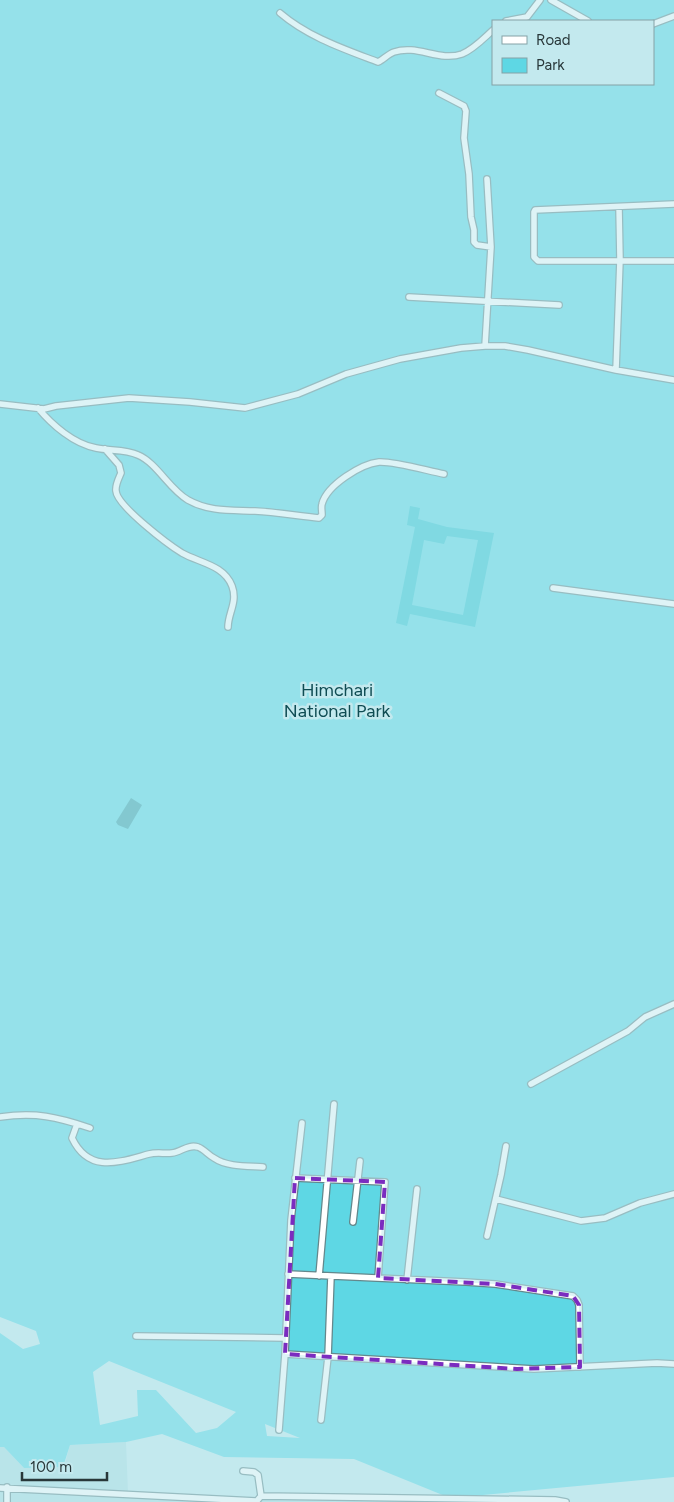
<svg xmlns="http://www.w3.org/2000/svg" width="674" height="1502" font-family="Figtree,sans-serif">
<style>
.built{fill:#addde3}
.green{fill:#5ed7e4;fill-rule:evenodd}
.forest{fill:#2fc5d3;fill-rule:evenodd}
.water{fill:#35a0ab}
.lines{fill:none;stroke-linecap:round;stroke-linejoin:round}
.minor-casing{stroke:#64888c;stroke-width:8}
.minor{stroke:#fff;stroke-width:5.5}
.marked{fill:none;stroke:#7b2cbf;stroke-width:4;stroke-dasharray:10 6;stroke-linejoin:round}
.labels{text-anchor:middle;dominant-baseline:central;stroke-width:5;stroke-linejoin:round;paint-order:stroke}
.park-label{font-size:18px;fill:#0f4c53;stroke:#c3e9ee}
</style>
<rect width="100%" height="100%" fill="#c3e9ee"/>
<!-- built -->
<path class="built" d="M 126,1442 L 128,1493 L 251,1501 L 264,1493 L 537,1502 L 0,1502 L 0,1447 L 4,1447 L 24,1468 L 64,1467 L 70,1445 Z"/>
<!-- green -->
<path class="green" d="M 0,0 L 674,0 L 674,1477 L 450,1498 L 354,1459 L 224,1457 L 162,1434 L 126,1442 L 70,1445 L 63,1467 L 24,1468 L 4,1447 L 0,1447 L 0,1333 L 23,1349 L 40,1344 L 36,1331 L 0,1317 ZM 493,21 L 653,21 L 653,84 L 493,84 ZM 109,1361 L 236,1412 L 217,1428 L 196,1433 L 156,1390 L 137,1390 L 138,1416 L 100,1425 L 93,1372 ZM 265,1424 L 300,1438 L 267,1436 Z"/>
<!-- forest -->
<path class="forest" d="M 410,506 L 420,508 L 418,519 L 447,527 L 494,533 L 475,627 L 410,614 L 407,626 L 396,623 L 415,527 L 407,525 ZM 447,536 L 478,540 L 463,615 L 412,605 L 424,540 L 444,544 Z"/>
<!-- water -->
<path class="water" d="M 131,798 L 142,805 L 128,829 L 118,825 L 116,822 Z"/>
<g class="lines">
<defs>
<path id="minor" d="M 551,0 L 588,21
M 280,13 C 308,37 344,49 378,62 C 383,60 388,54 394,52 C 417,44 439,62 462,54 C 474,49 483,39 493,30
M 506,21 L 527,17 L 540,0
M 653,24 L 674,16
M 439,93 L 464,106 L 466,111 L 464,138 L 469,174 L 471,217 L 474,230 L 474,242 L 477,245 L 491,247
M 674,204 L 535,210 L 534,212 L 534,257 L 538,261 L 674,261
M 619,207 L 620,260 L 616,370 L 674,380
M 409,297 L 559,305
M 485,346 L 491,247 L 487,179
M 0,404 L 44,409 L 56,406 L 129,398 L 190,402 L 245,408 L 298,394 L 346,374 L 400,359 L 461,348 L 485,346 L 505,346 L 528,350 L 616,370
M 38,408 C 52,425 74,444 96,448 C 109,451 125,449 138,455 C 157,463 169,489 188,500 C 209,512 232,510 255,511 C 276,512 298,516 319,518 L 322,515 C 322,511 321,507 322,504 C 327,485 361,464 379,462 C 394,461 428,471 444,474
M 105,449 L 119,465 L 121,473 C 119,478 115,485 116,491 C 117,506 169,545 182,553 C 200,563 224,565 232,586 C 238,602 228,613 228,627
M 553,588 L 674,604
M 531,1084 L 628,1031 L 645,1017 L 674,1004
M 0,1117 C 36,1112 57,1117 90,1128
M 77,1124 L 72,1138 C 89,1174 119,1162 149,1154 C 157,1152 165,1154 172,1153 C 181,1152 188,1144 198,1147 C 204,1149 208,1155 214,1158 C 227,1167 247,1166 263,1167
M 295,1178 L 385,1182 L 378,1278
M 496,1199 L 581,1221 L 605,1218 L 640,1203 L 674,1194
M 353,1222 L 360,1161
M 487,1236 L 501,1175 L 506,1146
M 288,1274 L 466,1282 L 495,1284 L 573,1296 L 577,1300 L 579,1305 L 580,1367
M 319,1276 L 334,1104
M 407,1280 L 417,1189
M 136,1336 L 285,1338
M 285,1354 L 534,1369 L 657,1363 L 674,1364
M 321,1420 L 328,1357 L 331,1276
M 279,1430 L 285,1354 L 291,1220 L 302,1123
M 243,1471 L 254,1472 L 258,1475 L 261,1496
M 0,1488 L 256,1501
M 7,1502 L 7,1487
M 256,1502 L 261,1496 L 555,1500 L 566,1502"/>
</defs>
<!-- minor casing -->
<use href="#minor" class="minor-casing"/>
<!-- minor -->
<use href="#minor" class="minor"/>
</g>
<!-- marked area -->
<path d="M0 0H674V1502H0ZM 295,1178 L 385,1182 L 378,1278 L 495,1284 L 573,1296 L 579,1305 L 580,1367 L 517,1369 L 285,1354 Z" fill="#c3e9ee" fill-opacity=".55" fill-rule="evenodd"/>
<path class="marked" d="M 295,1178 L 385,1182 L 378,1278 L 495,1284 L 573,1296 L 579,1305 L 580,1367 L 517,1369 L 285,1354 Z"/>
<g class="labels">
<!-- park labels -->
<g class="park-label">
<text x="337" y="690">Himchari<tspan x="337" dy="21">National Park</tspan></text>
</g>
</g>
<!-- legend -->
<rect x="492" y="20" width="162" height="65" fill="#c3e9ee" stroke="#85a2a6"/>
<rect x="502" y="36" width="25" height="8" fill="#ffffff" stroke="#85a2a6"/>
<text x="536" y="45" font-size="15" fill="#283739">Road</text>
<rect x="502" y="58" width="25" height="15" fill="#5ed7e4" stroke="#85a2a6"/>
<text x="536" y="70" font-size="15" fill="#283739">Park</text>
<!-- scale -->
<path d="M22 1472v8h85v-8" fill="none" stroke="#283739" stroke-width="2.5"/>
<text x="30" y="1472" font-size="15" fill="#283739" stroke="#c3e9ee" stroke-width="4" paint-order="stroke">100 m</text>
</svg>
